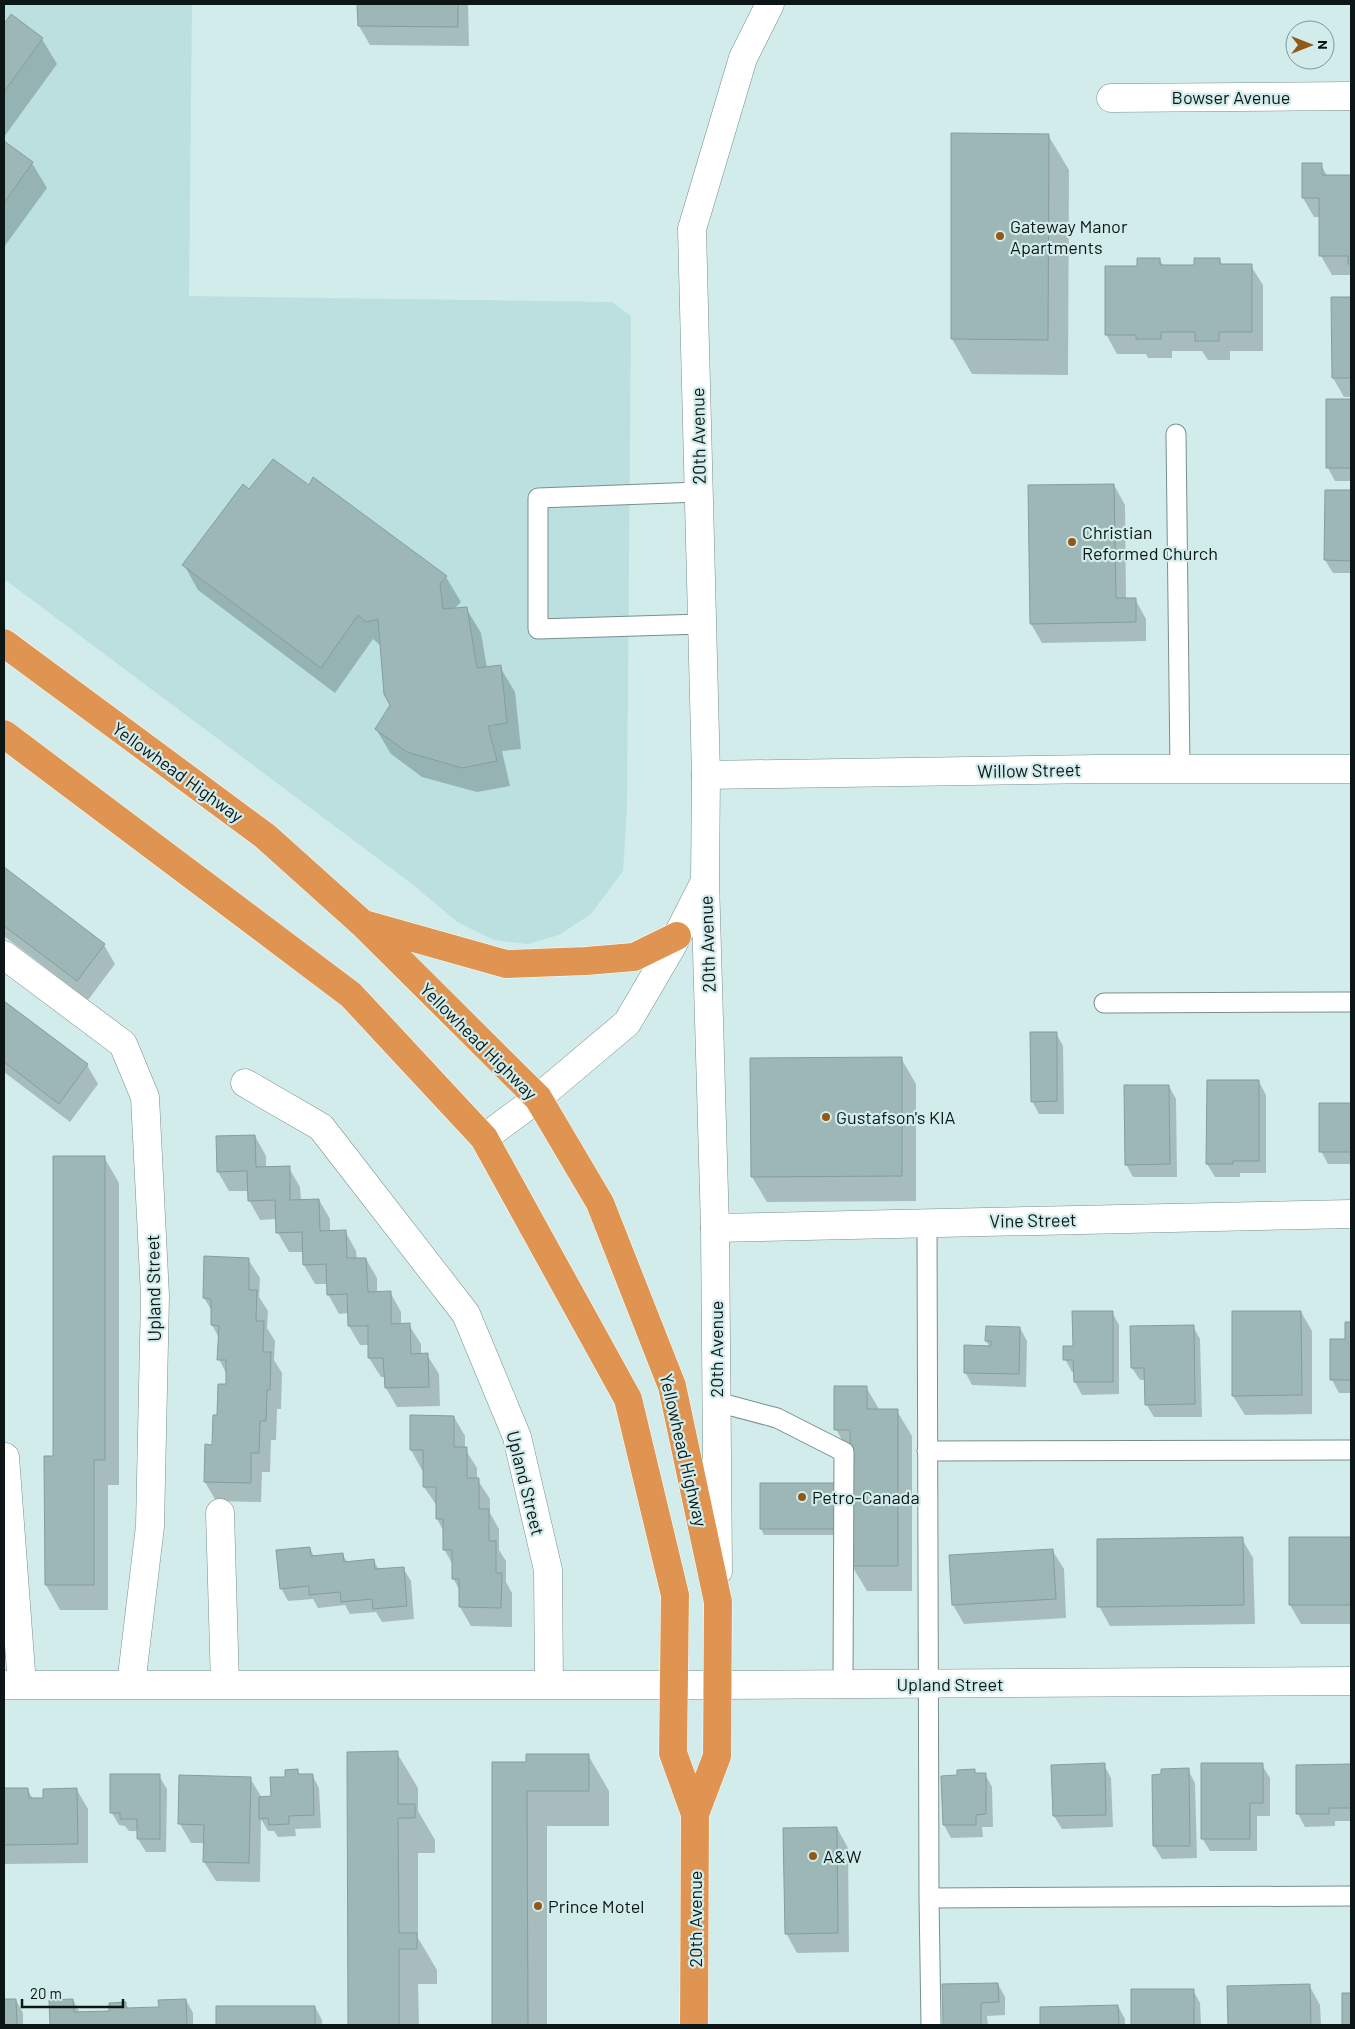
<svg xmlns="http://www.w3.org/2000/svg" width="1355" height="2029" font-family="Barlow,sans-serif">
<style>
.built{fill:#bbe0df}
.shadow{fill:#0003}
.building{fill:#9db7b6;stroke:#849e9d}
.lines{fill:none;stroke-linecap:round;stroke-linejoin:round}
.lane-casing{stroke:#77908f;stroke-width:21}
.street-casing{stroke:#77908f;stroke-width:29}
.secondary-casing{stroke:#77908f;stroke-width:29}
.highway-casing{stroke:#fff;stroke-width:29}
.lane{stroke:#fff;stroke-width:19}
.street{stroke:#fff;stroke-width:28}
.secondary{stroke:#fff;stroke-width:28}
.highway{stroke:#df9551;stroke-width:28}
.poi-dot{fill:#935718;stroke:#d1eceb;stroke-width:2}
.labels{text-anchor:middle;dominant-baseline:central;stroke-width:4.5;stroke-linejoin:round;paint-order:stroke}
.street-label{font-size:18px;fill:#0d1616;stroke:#d1eceb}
.poi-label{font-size:18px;fill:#0d1616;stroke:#d1eceb;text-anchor:start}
</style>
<rect width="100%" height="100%" fill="#d1eceb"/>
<!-- built -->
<path class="built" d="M 4,4 L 192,4 L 189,296 L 612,302 L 631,316 L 627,809 L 623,871 L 591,914 L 559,935 L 528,944 L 494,940 L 457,922 L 412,884 L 4,579 Z"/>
<!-- shadow -->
<path class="shadow" d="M 358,4 L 468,4 L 469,46 L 370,45 L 359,26 Z
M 11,16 L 42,39 L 57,64 L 4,137 L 4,26 Z
M 1048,135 L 1069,170 L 1068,375 L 972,374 L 952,339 Z
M 4,142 L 32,163 L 47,188 L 4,247 Z
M 1321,165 L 1328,177 L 1351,176 L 1351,275 L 1332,275 L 1321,256 L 1320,217 L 1314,217 L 1303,198 Z
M 1219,259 L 1223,266 L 1251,266 L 1263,285 L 1263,351 L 1230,351 L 1230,360 L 1208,360 L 1202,351 L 1172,351 L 1172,358 L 1148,358 L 1146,354 L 1117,354 L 1106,334 L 1138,267 L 1160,260 L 1164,267 L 1196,267 Z
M 1333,298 L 1351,298 L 1351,397 L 1344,397 L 1333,378 Z
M 1328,400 L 1351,400 L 1351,481 L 1335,481 L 1328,468 Z
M 314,479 L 446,577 L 461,602 L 454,609 L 466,608 L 481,633 L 487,668 L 500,667 L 515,692 L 521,749 L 502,751 L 510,786 L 477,792 L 422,777 L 391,754 L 376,729 L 392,705 L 381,646 L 373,639 L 335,693 L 198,590 L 184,565 L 249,490 L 309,487 Z
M 1114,485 L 1125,505 L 1126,599 L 1135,599 L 1146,619 L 1146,641 L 1042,643 L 1031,624 Z
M 1326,491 L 1351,491 L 1351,573 L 1333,573 L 1325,560 Z
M 4,869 L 104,945 L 115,964 L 88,1000 L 4,936 Z
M 4,1002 L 87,1065 L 98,1084 L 70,1122 L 4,1072 Z
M 1056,1033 L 1063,1046 L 1064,1114 L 1039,1114 L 1032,1101 Z
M 901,1058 L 916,1084 L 916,1201 L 767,1202 L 752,1177 L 751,1059 Z
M 1259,1082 L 1266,1095 L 1266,1173 L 1240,1173 L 1240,1177 L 1215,1177 L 1207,1164 Z
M 1169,1086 L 1176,1099 L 1177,1177 L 1133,1177 L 1126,1164 Z
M 1321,1104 L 1351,1105 L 1351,1164 L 1328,1164 L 1321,1151 Z
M 255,1136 L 266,1156 L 266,1168 L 289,1168 L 300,1187 L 301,1201 L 319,1200 L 330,1219 L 330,1232 L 345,1231 L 356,1251 L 357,1259 L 366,1259 L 377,1278 L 377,1293 L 390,1292 L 401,1312 L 401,1325 L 409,1325 L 421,1344 L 421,1355 L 427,1355 L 439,1374 L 440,1406 L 397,1407 L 386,1388 L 385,1377 L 381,1377 L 369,1358 L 369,1345 L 360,1345 L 349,1326 L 349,1313 L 339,1314 L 328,1294 L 328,1284 L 315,1284 L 304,1265 L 304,1252 L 289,1252 L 278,1233 L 277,1219 L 260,1220 L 249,1200 L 249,1191 L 229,1191 L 218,1172 Z
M 104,1157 L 119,1183 L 119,1485 L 108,1485 L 108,1610 L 60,1610 L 46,1585 L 54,1457 Z
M 248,1259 L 260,1278 L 259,1297 L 268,1311 L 267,1328 L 275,1341 L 274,1360 L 282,1373 L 281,1409 L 277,1409 L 276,1440 L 271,1440 L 270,1472 L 262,1472 L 261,1502 L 216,1501 L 205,1482 L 218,1417 L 227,1385 L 227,1375 L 219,1359 L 219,1338 L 212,1325 L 212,1311 L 204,1298 Z
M 1112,1312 L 1119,1325 L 1119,1394 L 1082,1395 L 1075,1382 L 1075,1372 L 1072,1372 L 1065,1359 L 1074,1348 Z
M 1301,1312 L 1312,1331 L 1312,1414 L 1245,1415 L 1233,1396 Z
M 1346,1323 L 1351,1323 L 1351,1393 L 1339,1393 L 1332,1380 L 1346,1340 Z
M 1193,1326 L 1200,1339 L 1202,1417 L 1154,1417 L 1146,1404 L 1146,1380 L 1140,1380 L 1132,1368 Z
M 1020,1328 L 1027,1341 L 1026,1387 L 972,1385 L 965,1372 L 990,1347 L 986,1341 Z
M 866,1387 L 880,1411 L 897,1411 L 912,1436 L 912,1591 L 867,1591 L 852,1566 L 850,1455 L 836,1429 Z
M 411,1417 L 454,1417 L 465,1436 L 465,1449 L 477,1468 L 477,1479 L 490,1499 L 490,1513 L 499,1529 L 499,1550 L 506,1561 L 506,1582 L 512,1593 L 512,1627 L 471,1626 L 460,1607 L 460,1591 L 453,1578 L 453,1565 L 444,1549 L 444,1532 L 437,1519 L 437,1506 L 424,1487 L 424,1470 L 422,1470 L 411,1450 Z
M 837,1484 L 840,1535 L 764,1535 L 761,1529 L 761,1485 Z
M 1290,1538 L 1351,1538 L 1351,1624 L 1301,1624 L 1290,1605 Z
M 1242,1539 L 1253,1558 L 1255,1624 L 1110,1626 L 1099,1606 Z
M 310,1548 L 314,1557 L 342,1554 L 348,1563 L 374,1561 L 379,1570 L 403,1568 L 411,1581 L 414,1619 L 382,1622 L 376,1612 L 350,1614 L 345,1605 L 318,1608 L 313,1599 L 288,1601 L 281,1588 Z
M 1052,1550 L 1064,1569 L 1066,1618 L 964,1624 L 953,1605 L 950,1556 Z
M 348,1753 L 397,1753 L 418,1788 L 418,1811 L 435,1840 L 435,1853 L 418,1853 L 418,1938 L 437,1970 L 437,1984 L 418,1984 L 419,2025 L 349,2025 Z
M 588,1755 L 609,1791 L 609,1826 L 547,1826 L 547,2025 L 493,2025 L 493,1763 L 527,1763 Z
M 1104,1765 L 1111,1778 L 1113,1827 L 1062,1829 L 1054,1816 Z
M 1262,1765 L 1270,1778 L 1270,1816 L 1257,1816 L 1257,1851 L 1210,1851 L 1202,1838 Z
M 1350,1765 L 1351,1821 L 1335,1821 L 1335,1826 L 1305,1827 L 1298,1814 Z
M 297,1770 L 300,1776 L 312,1775 L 319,1788 L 321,1828 L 295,1829 L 296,1836 L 278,1837 L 274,1831 L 268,1831 L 261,1819 L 260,1882 L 216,1881 L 204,1862 L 205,1843 L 191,1843 L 180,1824 L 250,1778 L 262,1798 L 272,1798 L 287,1778 Z
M 1188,1770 L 1195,1783 L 1197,1858 L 1162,1859 L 1154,1846 Z
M 974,1771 L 976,1774 L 985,1774 L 992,1787 L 993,1827 L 982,1827 L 983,1837 L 951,1838 L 944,1825 L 959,1777 Z
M 159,1776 L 167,1789 L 166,1852 L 146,1852 L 138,1839 L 138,1831 L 129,1831 L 125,1826 L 119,1825 L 112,1813 Z
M 4,1789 L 27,1789 L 33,1799 L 45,1799 L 77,1790 L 88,1809 L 88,1863 L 4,1864 Z
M 837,1828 L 848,1848 L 849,1952 L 797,1953 L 786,1933 Z
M 998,1984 L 1005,1997 L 1005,2015 L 987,2016 L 988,2025 L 944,2025 L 943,1986 Z
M 1309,1985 L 1320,2005 L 1321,2025 L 1229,2025 L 1228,1987 Z
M 1132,1990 L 1193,1990 L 1200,2003 L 1201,2025 L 1132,2025 Z
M 16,2000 L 23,2013 L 23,2025 L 4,2025 L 4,2001 Z
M 73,2000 L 80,2013 L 110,2012 L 125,2003 L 129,2009 L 160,2008 L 186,2000 L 193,2013 L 193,2025 L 51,2025 L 50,2001 Z
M 1118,2006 L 1125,2019 L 1125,2025 L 1041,2025 L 1041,2008 Z
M 218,2007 L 315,2007 L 322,2020 L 322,2025 L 218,2025 Z"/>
<!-- building -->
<path class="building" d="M 357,4 L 458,4 L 458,27 L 358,26 Z
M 11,14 L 43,38 L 4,92 L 4,24 Z
M 951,133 L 1049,134 L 1048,340 L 951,339 Z
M 4,141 L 33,162 L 4,203 Z
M 1302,163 L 1322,163 L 1322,175 L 1351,175 L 1351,264 L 1348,264 L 1348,256 L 1319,256 L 1319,198 L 1302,198 Z
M 1137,258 L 1160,258 L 1160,265 L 1194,265 L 1194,258 L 1220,258 L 1220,264 L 1252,264 L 1252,332 L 1219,332 L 1219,341 L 1195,341 L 1195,332 L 1161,332 L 1161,339 L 1136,339 L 1136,335 L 1105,335 L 1105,266 L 1137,266 Z
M 1331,297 L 1351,297 L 1351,378 L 1332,378 Z
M 1326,399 L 1351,399 L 1351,468 L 1326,468 Z
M 273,459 L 309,485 L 313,477 L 447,576 L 440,584 L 443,609 L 467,607 L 477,668 L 501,665 L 507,723 L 488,726 L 497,761 L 462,768 L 407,752 L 375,729 L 390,705 L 384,694 L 378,619 L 366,622 L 358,615 L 321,668 L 182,565 L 243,484 L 249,489 Z
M 1114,484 L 1116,598 L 1136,598 L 1136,622 L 1030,624 L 1028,485 Z
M 1325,490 L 1351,490 L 1351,561 L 1324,560 Z
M 4,867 L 105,944 L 77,981 L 4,926 Z
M 4,1001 L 88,1064 L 59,1104 L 4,1062 Z
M 1030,1032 L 1057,1032 L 1057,1101 L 1031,1102 Z
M 902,1057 L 902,1176 L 751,1177 L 750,1058 Z
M 1207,1080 L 1259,1080 L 1259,1161 L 1233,1161 L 1233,1164 L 1206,1164 Z
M 1124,1085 L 1169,1085 L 1170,1164 L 1125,1165 Z
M 1319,1103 L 1351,1103 L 1351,1152 L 1319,1152 Z
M 255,1135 L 256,1167 L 290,1166 L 290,1200 L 319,1199 L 320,1231 L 346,1230 L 347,1258 L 366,1258 L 368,1292 L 391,1291 L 391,1324 L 410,1323 L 411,1354 L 428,1353 L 429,1387 L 385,1388 L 383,1358 L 368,1358 L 368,1326 L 348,1326 L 347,1294 L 327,1295 L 326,1264 L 303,1265 L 302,1232 L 276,1233 L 275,1200 L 248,1201 L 247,1171 L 217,1172 L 216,1136 Z
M 53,1156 L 105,1156 L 105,1460 L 94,1460 L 94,1585 L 45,1585 L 44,1456 L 53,1456 Z
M 204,1256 L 249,1258 L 249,1290 L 257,1290 L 256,1321 L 264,1321 L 263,1352 L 271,1352 L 270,1390 L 267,1390 L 266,1421 L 260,1421 L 259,1453 L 251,1453 L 251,1483 L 204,1482 L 205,1444 L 212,1445 L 213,1415 L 217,1415 L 218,1384 L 226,1384 L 226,1360 L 217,1360 L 219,1326 L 211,1325 L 211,1299 L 203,1298 Z
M 1072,1311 L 1113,1311 L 1113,1382 L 1074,1382 L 1073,1360 L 1063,1360 L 1063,1346 L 1073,1346 Z
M 1232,1311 L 1301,1311 L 1302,1395 L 1232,1396 Z
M 1345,1322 L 1351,1322 L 1351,1380 L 1330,1380 L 1330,1339 L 1345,1339 Z
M 1194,1325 L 1195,1404 L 1145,1405 L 1144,1368 L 1131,1368 L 1130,1326 Z
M 986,1326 L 1020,1327 L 1019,1374 L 964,1373 L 964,1345 L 991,1346 L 991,1341 L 985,1341 Z
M 834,1386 L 867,1386 L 867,1409 L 898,1409 L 898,1566 L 851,1566 L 850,1430 L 834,1430 Z
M 410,1415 L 454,1416 L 454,1447 L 467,1447 L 467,1478 L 479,1478 L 479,1509 L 489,1509 L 489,1541 L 496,1541 L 496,1573 L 502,1573 L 501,1608 L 459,1607 L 459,1579 L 452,1579 L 452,1550 L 443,1550 L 443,1519 L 436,1519 L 436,1487 L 423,1487 L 423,1450 L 410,1450 Z
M 760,1483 L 837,1483 L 837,1529 L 760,1529 Z
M 1243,1537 L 1244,1605 L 1097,1607 L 1097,1539 Z
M 1289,1537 L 1351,1537 L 1351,1605 L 1289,1605 Z
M 310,1547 L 311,1556 L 343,1553 L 344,1562 L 374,1559 L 375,1569 L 404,1567 L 407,1606 L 373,1609 L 372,1599 L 341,1602 L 340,1592 L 309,1595 L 309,1586 L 280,1589 L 276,1550 Z
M 1053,1549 L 1056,1599 L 952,1605 L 949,1555 Z
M 398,1751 L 398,1804 L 415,1804 L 415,1818 L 398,1818 L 399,1933 L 417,1933 L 417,1949 L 399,1949 L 399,2025 L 348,2025 L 347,1752 Z
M 526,1754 L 589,1754 L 589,1791 L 527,1791 L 528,2025 L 492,2025 L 492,1762 L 526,1762 Z
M 1105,1763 L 1106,1815 L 1053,1816 L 1051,1765 Z
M 1201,1763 L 1263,1763 L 1263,1803 L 1250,1803 L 1250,1839 L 1201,1839 Z
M 1351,1764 L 1351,1808 L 1329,1808 L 1329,1814 L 1296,1814 L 1296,1765 Z
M 1189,1768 L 1190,1846 L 1153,1846 L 1152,1775 L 1161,1774 L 1161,1769 Z
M 298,1769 L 298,1774 L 313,1774 L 314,1815 L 289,1816 L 289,1824 L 269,1825 L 268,1818 L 259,1819 L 259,1797 L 271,1796 L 270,1777 L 285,1777 L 285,1770 Z
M 975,1769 L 975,1773 L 986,1773 L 986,1814 L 976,1815 L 976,1825 L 943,1825 L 941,1776 L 957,1775 L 957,1770 Z
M 110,1774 L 160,1774 L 160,1839 L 137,1839 L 137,1819 L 120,1819 L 120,1813 L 110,1813 Z
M 179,1775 L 251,1777 L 249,1863 L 203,1862 L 204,1825 L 178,1824 Z
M 4,1788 L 28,1788 L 29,1798 L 43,1798 L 43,1789 L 77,1788 L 78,1844 L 4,1845 Z
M 837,1827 L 838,1933 L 785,1934 L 783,1828 Z
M 998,1983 L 999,2002 L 981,2003 L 981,2025 L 943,2025 L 942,1984 Z
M 1310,1984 L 1311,2025 L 1228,2025 L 1227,1986 Z
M 1131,1989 L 1194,1989 L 1194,2025 L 1131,2025 Z
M 1342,1993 L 1351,1993 L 1351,2025 L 1342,2025 Z
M 4,1999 L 16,1999 L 17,2025 L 4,2025 Z
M 73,1999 L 74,2012 L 109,2011 L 109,2003 L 126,2002 L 126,2008 L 159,2007 L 158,2000 L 186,1999 L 187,2025 L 50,2025 L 49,2000 Z
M 1118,2005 L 1119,2025 L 1040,2025 L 1040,2007 Z
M 216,2006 L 315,2006 L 315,2025 L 216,2025 Z"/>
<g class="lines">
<defs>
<path id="lane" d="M 1176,434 L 1180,769
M 699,492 L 538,498 L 538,629 L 702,624
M 1104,1003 L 1351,1002
M 927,1223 L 929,1898 L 931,2025
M 717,1402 L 777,1418 L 844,1452 L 843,1684
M 927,1451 L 1351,1450
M 929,1898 L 1351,1896"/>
<path id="street" d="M 1111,98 L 1351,96
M 706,775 L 1097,769 L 1351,769
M 4,955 L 123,1044 L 145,1097 L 155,1296 L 150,1526 L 131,1685
M 245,1083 L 321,1127 L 466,1314 L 517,1437 L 548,1570 L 549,1684
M 715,1228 L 1351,1214
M 5,1457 L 22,1685
M 220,1513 L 225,1685
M 4,1685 L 716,1685 L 1351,1681"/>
<path id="secondary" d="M 484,1138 L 538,1098 L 627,1023 L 671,948 L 703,885
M 718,1571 L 715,1228 L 705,881 L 706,775 L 692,229 L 743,58 L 770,4"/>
<path id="highway" d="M 4,643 L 265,836 L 363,924 L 538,1098 L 600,1203 L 672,1386 L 718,1602 L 717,1756 L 695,1814
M 4,734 L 351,995 L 484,1138 L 628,1399 L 675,1595 L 673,1753 L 695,1814 L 694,2025
M 364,924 L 506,964 L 586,961 L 634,957 L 677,936"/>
</defs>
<!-- lane casing -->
<use href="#lane" class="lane-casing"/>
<!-- street casing -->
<use href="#street" class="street-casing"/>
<!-- secondary casing -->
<use href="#secondary" class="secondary-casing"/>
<!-- highway casing -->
<use href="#highway" class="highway-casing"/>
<!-- lane -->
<use href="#lane" class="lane"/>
<!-- street -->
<use href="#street" class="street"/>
<!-- secondary -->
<use href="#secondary" class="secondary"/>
<!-- highway -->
<use href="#highway" class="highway"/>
</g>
<!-- markers -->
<g class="poi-dot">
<circle cx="1000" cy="236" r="5"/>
<circle cx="1072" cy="542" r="5"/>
<circle cx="826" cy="1117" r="5"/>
<circle cx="802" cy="1497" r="5"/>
<circle cx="813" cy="1856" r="5"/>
<circle cx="538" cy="1906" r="5"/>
</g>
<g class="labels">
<!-- street labels -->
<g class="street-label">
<text x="1231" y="97">Bowser Avenue</text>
<text transform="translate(698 436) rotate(-91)">20th Avenue</text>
<text transform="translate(1029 770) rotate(-1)">Willow Street</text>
<text transform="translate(178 772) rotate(36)">Yellowhead Highway</text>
<text transform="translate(707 944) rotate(-92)">20th Avenue</text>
<text transform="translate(479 1041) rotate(45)">Yellowhead Highway</text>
<text transform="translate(1033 1220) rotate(-1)">Vine Street</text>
<text transform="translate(153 1288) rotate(-91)">Upland Street</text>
<text transform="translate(716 1349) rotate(-90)">20th Avenue</text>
<text transform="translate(684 1450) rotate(77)">Yellowhead Highway</text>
<text transform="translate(526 1483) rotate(76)">Upland Street</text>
<text x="950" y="1684">Upland Street</text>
<text transform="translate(695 1919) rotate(-90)">20th Avenue</text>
</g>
<!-- poi labels -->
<g class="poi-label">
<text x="1010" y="226">Gateway Manor<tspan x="1010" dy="21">Apartments</tspan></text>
<text x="1082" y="532">Christian<tspan x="1082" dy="21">Reformed Church</tspan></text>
<text x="836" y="1117">Gustafson's KIA</text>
<text x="812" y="1497">Petro-Canada</text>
<text x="823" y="1856">A&amp;W</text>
<text x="548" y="1906">Prince Motel</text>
</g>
</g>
<!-- border -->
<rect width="1355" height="2029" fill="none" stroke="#0d1616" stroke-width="10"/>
<!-- north arrow -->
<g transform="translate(1310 45) rotate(90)"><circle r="24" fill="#d1eceb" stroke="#839696"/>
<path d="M0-4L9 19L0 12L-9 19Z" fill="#935718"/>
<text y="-8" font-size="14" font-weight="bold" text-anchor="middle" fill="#0d1616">N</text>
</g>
<!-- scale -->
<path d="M22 1999v8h101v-8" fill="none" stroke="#0d1616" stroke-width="2.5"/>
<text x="30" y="1999" font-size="15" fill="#0d1616" stroke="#d1eceb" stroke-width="4" paint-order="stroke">20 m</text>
</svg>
